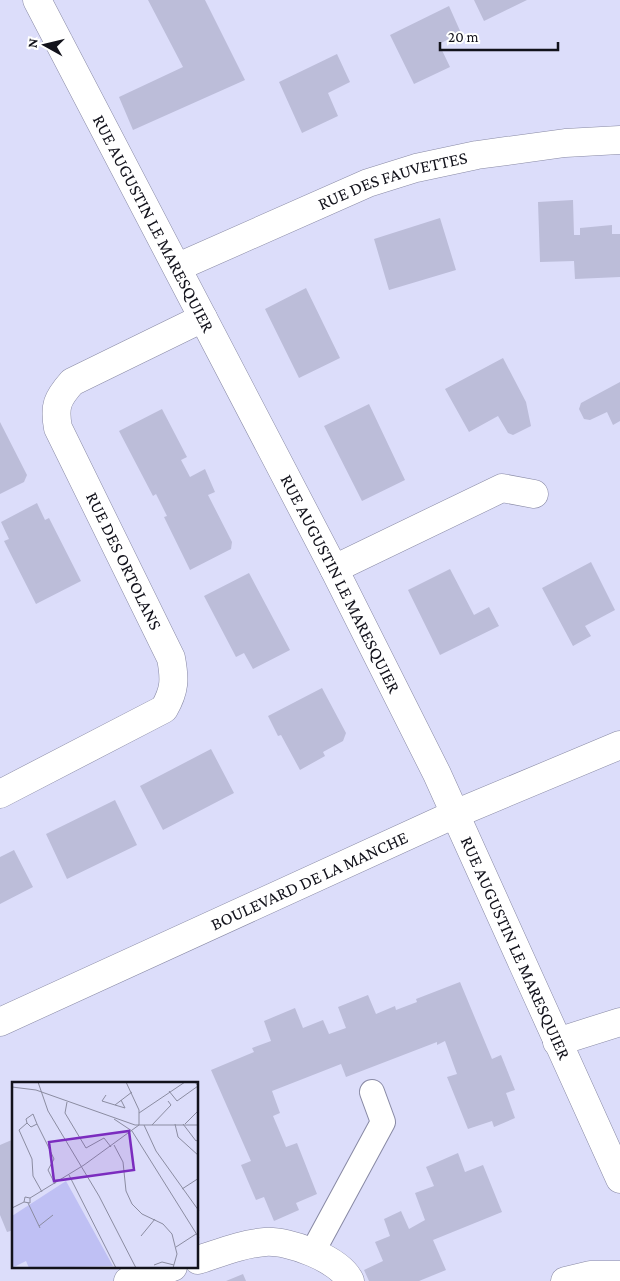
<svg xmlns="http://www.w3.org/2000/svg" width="620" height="1281" font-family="'Crimson Pro',serif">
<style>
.building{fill:#bcbdd9}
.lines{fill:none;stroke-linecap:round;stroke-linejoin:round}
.service-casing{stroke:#8889a4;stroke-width:26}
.minor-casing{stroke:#8889a4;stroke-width:29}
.secondary-casing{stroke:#8889a4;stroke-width:29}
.service{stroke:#fff;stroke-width:24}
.minor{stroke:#fff;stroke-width:28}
.secondary{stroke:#fff;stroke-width:28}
.labels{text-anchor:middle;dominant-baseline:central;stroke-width:5;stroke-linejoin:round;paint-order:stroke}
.street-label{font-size:18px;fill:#12121b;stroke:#fff}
.inset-road{fill:none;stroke:#8b8ca1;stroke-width:1}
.view{fill:#7b2cbf;fill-opacity:0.15;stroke:#7b2cbf;stroke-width:2.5}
.inset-edge{fill:none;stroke:#12121b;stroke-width:2.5}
</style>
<rect width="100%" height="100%" fill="#dcddfa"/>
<!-- building -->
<path class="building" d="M 148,0 L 205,0 L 245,80 L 133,130 L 119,97 L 183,67 Z
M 474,0 L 527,0 L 484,21 Z
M 449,6 L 461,33 L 439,44 L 450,67 L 414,84 L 390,35 Z
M 337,54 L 350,82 L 328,93 L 338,116 L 302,133 L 279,82 Z
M 573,200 L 574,235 L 580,235 L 580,228 L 612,225 L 612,234 L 620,234 L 620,277 L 575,279 L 574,261 L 540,262 L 538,202 Z
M 440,218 L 456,270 L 389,290 L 374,239 Z
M 306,288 L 340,358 L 299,378 L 265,309 Z
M 503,358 L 526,402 L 531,426 L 513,435 L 508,433 L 498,416 L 469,432 L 445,389 Z
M 620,382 L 620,421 L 613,425 L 607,412 L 590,420 L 584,419 L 579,409 L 581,403 Z
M 369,404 L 405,480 L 362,501 L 324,426 Z
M 162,409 L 187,457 L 181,460 L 190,477 L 205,469 L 215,492 L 208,495 L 232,542 L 231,549 L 190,570 L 164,517 L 167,516 L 156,494 L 153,496 L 119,431 Z
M 0,422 L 27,475 L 24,482 L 0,494 Z
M 37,503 L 45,520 L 49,518 L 81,581 L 36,604 L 4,541 L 9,539 L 1,522 Z
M 591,562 L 615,610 L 585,626 L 591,636 L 573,646 L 542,588 Z
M 450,569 L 474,615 L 489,607 L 499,626 L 440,655 L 408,590 Z
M 249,573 L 290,650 L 253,669 L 244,653 L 236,657 L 204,596 Z
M 322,688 L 346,733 L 343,741 L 323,752 L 325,756 L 300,770 L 281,735 L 278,736 L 268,716 Z
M 211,749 L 234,793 L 163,830 L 140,786 Z
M 115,800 L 137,845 L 67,879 L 46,834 Z
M 14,850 L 33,887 L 0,904 L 0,857 Z
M 460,982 L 492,1059 L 501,1055 L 515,1090 L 506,1093 L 515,1118 L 494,1127 L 492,1121 L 468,1129 L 447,1077 L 457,1074 L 445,1041 L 437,1045 L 437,1042 L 346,1077 L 341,1064 L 272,1091 L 280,1113 L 273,1116 L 286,1147 L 297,1143 L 317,1194 L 296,1203 L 299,1210 L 274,1221 L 264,1197 L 256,1200 L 241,1165 L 251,1161 L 211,1070 L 254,1052 L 252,1048 L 271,1041 L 264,1021 L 295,1008 L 303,1028 L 323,1020 L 329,1034 L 346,1028 L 338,1007 L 368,995 L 376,1014 L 395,1006 L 396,1010 L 417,1002 L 416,999 Z
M 14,1139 L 14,1230 L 7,1232 L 0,1215 L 0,1145 Z
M 458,1153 L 465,1172 L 483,1165 L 502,1212 L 433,1240 L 446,1270 L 419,1281 L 369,1281 L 364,1270 L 383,1261 L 375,1242 L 390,1236 L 384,1219 L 401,1211 L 409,1229 L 425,1220 L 415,1193 L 434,1186 L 426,1167 Z
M 243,1274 L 246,1281 L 226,1281 Z"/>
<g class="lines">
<defs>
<path id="service" d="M 312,1253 L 383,1122 L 372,1092"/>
<g id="minor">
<path id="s1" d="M 37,0 L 334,569 L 437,774 L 620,1179"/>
<path id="s2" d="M 178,267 L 368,183 L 416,168 L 477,155 L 565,143 L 620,140"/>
<path d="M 334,569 L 502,488 L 534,494"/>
<path d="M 0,794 L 164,709 C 175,690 175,679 171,658 L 58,428 C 54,406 57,399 72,382 L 203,318"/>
<path d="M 557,1042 L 620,1022"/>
<path d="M 198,1260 C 220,1253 241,1244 265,1242 C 288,1240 340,1259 350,1281"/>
<path d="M 128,1281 L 173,1267"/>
<path d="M 565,1281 L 590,1275 L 620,1275"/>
</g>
<g id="secondary">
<path id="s3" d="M 0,1022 L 455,814 L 620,745"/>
</g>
</defs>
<!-- service casing -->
<use href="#service" class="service-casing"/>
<!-- minor casing -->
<use href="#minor" class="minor-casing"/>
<!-- secondary casing -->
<use href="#secondary" class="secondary-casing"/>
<!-- service -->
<use href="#service" class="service"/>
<!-- minor -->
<use href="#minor" class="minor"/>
<!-- secondary -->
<use href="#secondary" class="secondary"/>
</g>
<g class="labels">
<!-- street labels -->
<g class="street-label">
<text stroke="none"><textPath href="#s2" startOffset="232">RUE DES FAUVETTES</textPath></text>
<text stroke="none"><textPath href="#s1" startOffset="252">RUE AUGUSTIN LE MARESQUIER</textPath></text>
<text transform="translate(124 561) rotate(64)">RUE DES ORTOLANS</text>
<text stroke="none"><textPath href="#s1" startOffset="658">RUE AUGUSTIN LE MARESQUIER</textPath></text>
<text stroke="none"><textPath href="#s3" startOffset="340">BOULEVARD DE LA MANCHE</textPath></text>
<text stroke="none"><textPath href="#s1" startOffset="1062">RUE AUGUSTIN LE MARESQUIER</textPath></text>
</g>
</g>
<!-- overview -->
<g transform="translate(12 1082)">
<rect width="186" height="186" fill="#dcddfa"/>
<path d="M 54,99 L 101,184 L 17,186 L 14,179 L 0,186 L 0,134 Z" fill="#bfc0f4"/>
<path class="inset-road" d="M 26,0 L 36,29 L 87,114 L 124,186M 0,5 L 24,8 L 123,43 L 187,43M 157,9 L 165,19 L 186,4 L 183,0M 94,13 L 90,19 L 103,23 L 120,10M 55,20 L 53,31 L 74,66 L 92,56 L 99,65M 103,23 L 113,26 L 109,18M 127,31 L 173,0M 102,37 L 120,49 L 187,156M 15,41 L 14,37 L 21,32 L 25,42M 163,42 L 166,55 L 187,74M 171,42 L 184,59 L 187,57M 173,42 L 187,28M 132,43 L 144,69 L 187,129M 140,43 L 159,23 L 156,19M 102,63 L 111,80 L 114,109 L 120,122 L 130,132 L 151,142 L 160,152 L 165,172 L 161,186M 57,93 L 104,186M 170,107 L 187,96M 30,110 L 21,94 L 20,77 L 7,48 L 15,41 L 19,45 L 25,42 L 35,62 L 42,77 L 36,88 L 43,102M 12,120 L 18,121 L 18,116 L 72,83 L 127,43 L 127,28 L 114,0M 16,121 L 28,146M 0,126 L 12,120 L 13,115 L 18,116M 27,144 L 41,133M 129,154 L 143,137M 164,165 L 184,152M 142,183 L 150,180 L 162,183"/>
<path class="view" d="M 117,49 L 122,88 L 42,99 L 37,60 Z"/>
<rect width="186" height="186" class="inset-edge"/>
</g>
<!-- north arrow -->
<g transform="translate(45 45) rotate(278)" stroke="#ffffff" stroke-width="4" paint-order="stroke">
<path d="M0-4L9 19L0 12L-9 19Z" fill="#12121b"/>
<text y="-8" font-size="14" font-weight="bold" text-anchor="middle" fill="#12121b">N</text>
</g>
<!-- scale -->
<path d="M440 42v8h118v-8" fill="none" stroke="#12121b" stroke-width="2.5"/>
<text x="448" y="42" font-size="15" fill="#12121b" stroke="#ffffff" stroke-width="4" paint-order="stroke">20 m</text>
</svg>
